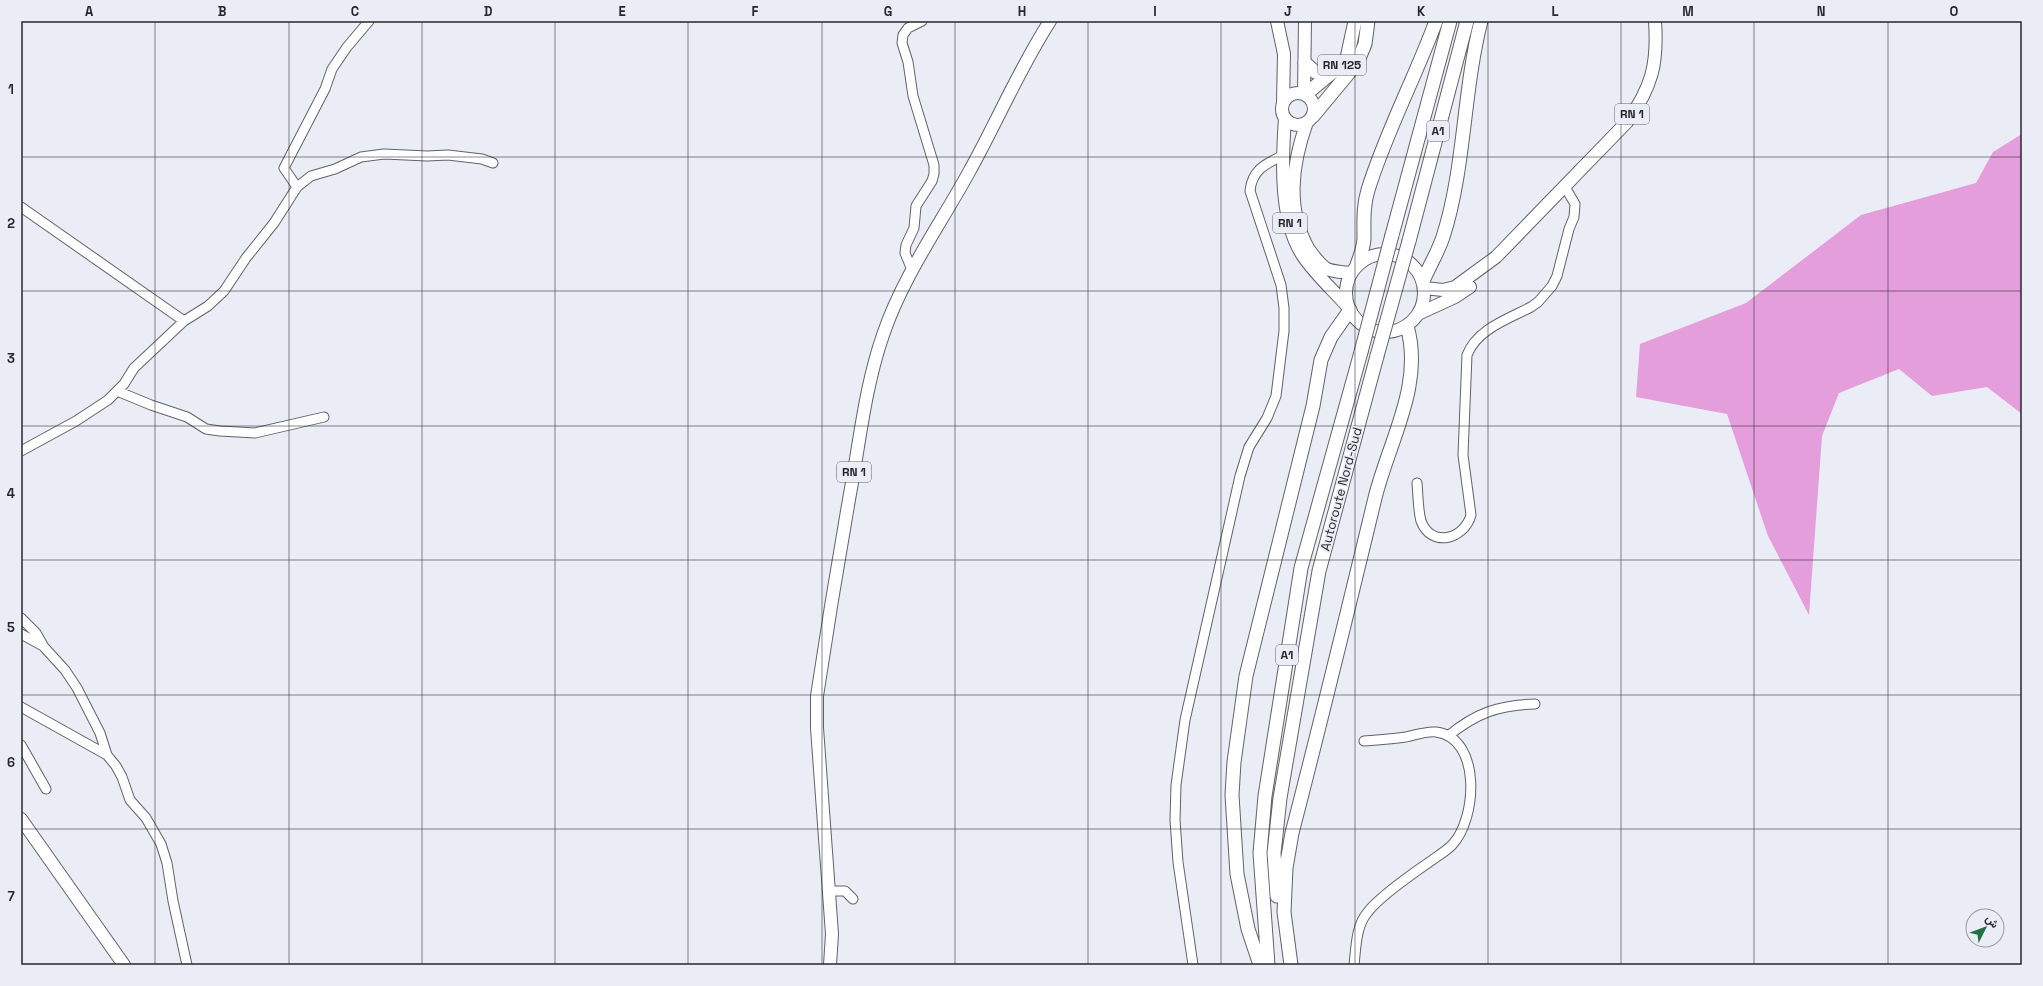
<svg xmlns="http://www.w3.org/2000/svg" width="2043" height="986" font-family="'Space Grotesk',Vazirmatn,sans-serif">
<style>
.forest{fill:#e59edc}
.lines{fill:none;stroke-linecap:round;stroke-linejoin:round}
.minor-casing{stroke:#61626a;stroke-width:11}
.major-casing{stroke:#61626a;stroke-width:14}
.highway-casing{stroke:#61626a;stroke-width:15}
.minor{stroke:#fff;stroke-width:9}
.major{stroke:#fff;stroke-width:12}
.highway{stroke:#fff;stroke-width:13}
.highway-bridge-casing{stroke:#61626a;stroke-width:15;stroke-linecap:butt}
.highway-bridge{stroke:#fff;stroke-width:13}
.grid{fill:none;stroke:#27272b;stroke-width:1;stroke-opacity:0.55}
.labels{text-anchor:middle;dominant-baseline:central;stroke-width:3.5;stroke-linejoin:round;paint-order:stroke}
.shield{fill:#eaecf6;stroke:#626268;stroke-width:1}
.shield-label{font-size:12px;font-weight:bold;fill:#27272b}
.street-label{font-size:13px;fill:#27272b;stroke:#eaecf6}
.neatline{fill:none;stroke:#27272b;stroke-width:1.5}
.grid-label{font-size:13px;text-anchor:middle;font-weight:bold;fill:#27272b}
</style>
<rect width="100%" height="100%" fill="#eaecf6"/>
<!-- forest -->
<path class="forest" d="M 2022,134 L 2022,414 L 1987,387 L 1932,396 L 1899,369 L 1839,393 L 1822,436 L 1809,615 L 1768,536 L 1727,414 L 1636,397 L 1640,344 L 1746,303 L 1861,215 L 1976,183 L 1993,152 Z"/>
<g class="lines">
<defs>
<path id="minor" d="M 297,187 L 284,168 L 325,89 L 332,69 L 347,47 L 369,21
M 21,207 L 184,321
M 912,270 L 905,253 L 906,245 L 914,228 L 916,206 L 932,181 L 934,174 L 934,165 L 913,96 L 908,62 L 902,43 L 903,35 L 908,28 L 922,21
M 117,391 L 151,405 L 187,417 L 206,429 L 220,431 L 255,433 L 324,417
M 21,451 L 76,421 L 108,400 L 124,384 L 134,368 L 184,321 L 208,306 L 224,291 L 246,258 L 274,223 L 297,187 L 311,176 L 335,169 L 361,157 L 384,154 L 427,156 L 448,155 L 482,159 L 493,163
M 1417,483 C 1418,495 1418,510 1421,521 C 1431,548 1464,540 1471,515 L 1463,455 L 1467,355 C 1477,329 1508,319 1531,307 L 1538,302 L 1552,286 L 1557,276 L 1569,229 L 1574,217 L 1575,204 L 1565,187
M 21,618 L 36,633 L 44,647 L 65,670 L 77,688 L 100,733 L 107,755
M 21,634 L 43,646
M 21,707 L 107,755 L 116,766 L 122,777 L 130,800 L 146,818 L 161,844 L 167,863 L 173,901 L 187,965
M 1448,736 C 1476,713 1499,705 1535,704
M 21,745 L 46,789
M 829,891 L 845,891 L 853,899
M 1193,965 L 1178,862 L 1175,820 L 1176,785 L 1185,720 L 1240,476 L 1249,447 L 1267,418 L 1276,396 L 1284,331 L 1284,308 L 1281,285 L 1250,191 C 1252,170 1265,164 1282,156
M 1354,965 C 1356,948 1356,926 1367,913 C 1378,898 1412,874 1428,863 C 1436,857 1445,852 1452,845 C 1477,819 1482,738 1436,732 C 1427,731 1415,735 1406,737 C 1392,739 1378,740 1364,741"/>
<path id="major" d="M 1277,21 L 1284,54 L 1283,102
M1282 109a16 16 0 1 1 32 0a16 16 0 1 1-32 0Z
M 1304,93 L 1305,21
M 1285,118 C 1282,160 1279,220 1303,256 C 1315,274 1333,290 1348,307
M 1307,122 C 1292,164 1286,208 1308,248 C 1313,255 1319,264 1327,269 C 1334,272 1343,272 1351,273
M1346 293a39 39 0 1 1 78 0a39 39 0 1 1-78 0Z
M 1424,288 L 1443,290 L 1455,287 L 1496,257 L 1627,122 C 1652,87 1658,64 1655,21
M 1418,314 L 1455,297 L 1470,287
M 21,819 L 124,965
M 830,965 L 832,934 L 817,728 L 817,696 C 828,623 840,550 853,477 C 861,430 867,381 883,335 C 903,276 940,225 969,172 C 997,122 1019,69 1050,21"/>
<path id="highway" d="M 1305,63 L 1315,72 L 1330,74
M 1306,94 L 1341,65 L 1347,58 L 1355,21
M 1313,116 L 1357,63 L 1365,44 L 1368,21
M 1392,235 L 1450,21
M 1409,241 L 1467,21
M 1357,265 C 1360,256 1364,247 1364,238 C 1364,222 1363,206 1368,190 C 1386,132 1415,78 1436,21
M 1423,281 C 1429,267 1438,252 1443,237 C 1465,169 1463,91 1481,21
M 1277,896 L 1274,853 L 1280,798 L 1319,571 L 1377,356
M 1260,965 L 1248,929 L 1237,874 L 1232,795 L 1234,762 L 1246,676 L 1313,406 L 1321,360 L 1331,337 L 1350,310
M 1268,965 L 1260,853 L 1265,796 L 1301,568 L 1361,352
M 1291,965 L 1284,912 L 1286,868 L 1292,833 C 1321,721 1348,610 1375,498 C 1389,441 1424,385 1407,326"/>
</defs>
<!-- minor casing -->
<use href="#minor" class="minor-casing"/>
<!-- major casing -->
<use href="#major" class="major-casing"/>
<!-- highway casing -->
<use href="#highway" class="highway-casing"/>
<!-- minor -->
<use href="#minor" class="minor"/>
<!-- major -->
<use href="#major" class="major"/>
<!-- highway -->
<use href="#highway" class="highway"/>
<defs>
<path id="highway-bridge" d="M 1361,352 L 1392,235
M 1377,356 L 1409,241"/>
</defs>
<!-- highway-bridge casing -->
<use href="#highway-bridge" class="highway-bridge-casing"/>
<!-- highway-bridge -->
<use href="#highway-bridge" class="highway-bridge"/>
</g>
<!-- grid -->
<path class="grid" d="M 155,21 L 155,965M 289,21 L 289,965M 422,21 L 422,965M 555,21 L 555,965M 688,21 L 688,965M 822,21 L 822,965M 955,21 L 955,965M 1088,21 L 1088,965M 1221,21 L 1221,965M 1355,21 L 1355,965M 1488,21 L 1488,965M 1621,21 L 1621,965M 1754,21 L 1754,965M 1888,21 L 1888,965M 21,157 L 2022,157M 21,291 L 2022,291M 21,426 L 2022,426M 21,560 L 2022,560M 21,695 L 2022,695M 21,829 L 2022,829"/>
<g class="labels">
<!-- shield labels -->
<g class="shield">
<rect x="1318" y="55" width="48" height="20" rx="3"/>
<rect x="1615" y="104" width="34" height="20" rx="3"/>
<rect x="1427" y="121" width="22" height="20" rx="3"/>
<rect x="1273" y="213" width="34" height="20" rx="3"/>
<rect x="837" y="462" width="34" height="20" rx="3"/>
<rect x="1276" y="645" width="22" height="20" rx="3"/>
</g>
<g class="shield-label">
<text x="1342" y="65">RN 125</text>
<text x="1632" y="114">RN 1</text>
<text x="1438" y="131">A1</text>
<text x="1290" y="223">RN 1</text>
<text x="854" y="472">RN 1</text>
<text x="1287" y="655">A1</text>
</g>
<!-- street labels -->
<g class="street-label">
<text transform="translate(1341 489) rotate(-75)">Autoroute Nord-Sud</text>
</g>
</g>
<!-- border -->
<rect width="2043" height="986" fill="none" stroke="#eaecf6" stroke-width="44"/>
<!-- north arrow -->
<g transform="translate(1985 928) rotate(48)"><circle r="19" fill="#eaecf6" stroke="#9c9da5"/>
<path d="M0-3L7 15L0 10L-7 15Z" fill="#207243"/>
<text y="-6" font-size="11" font-weight="bold" text-anchor="middle" fill="#27272b">ش</text>
</g>
<rect x="22" y="22" width="1999" height="942" class="neatline"/>
<g class="grid-label">
<text x="89" y="16">A</text>
<text x="222" y="16">B</text>
<text x="355" y="16">C</text>
<text x="488" y="16">D</text>
<text x="622" y="16">E</text>
<text x="755" y="16">F</text>
<text x="888" y="16">G</text>
<text x="1022" y="16">H</text>
<text x="1155" y="16">I</text>
<text x="1288" y="16">J</text>
<text x="1421" y="16">K</text>
<text x="1555" y="16">L</text>
<text x="1688" y="16">M</text>
<text x="1821" y="16">N</text>
<text x="1954" y="16">O</text>
<text x="11" y="94">1</text>
<text x="11" y="228">2</text>
<text x="11" y="363">3</text>
<text x="11" y="498">4</text>
<text x="11" y="632">5</text>
<text x="11" y="767">6</text>
<text x="11" y="901">7</text>
</g>
</svg>
